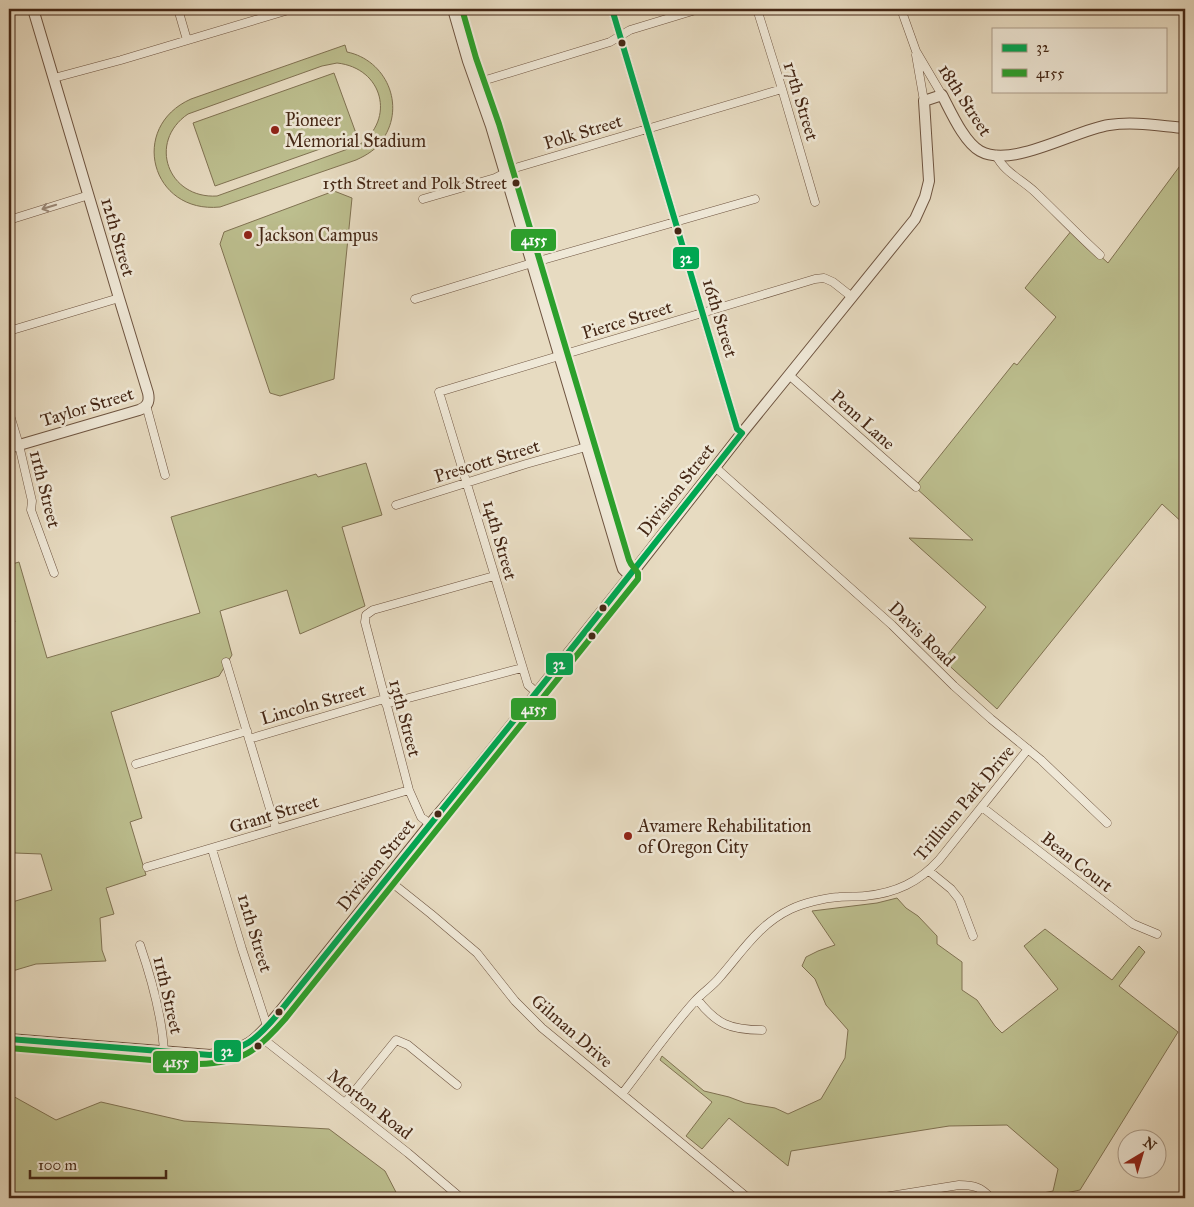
<svg xmlns="http://www.w3.org/2000/svg" width="1194" height="1207" font-family="'IM FELL Great Primer',serif">
<style>
.green{fill:#bcbe8e;stroke:#807252;fill-rule:evenodd}
.lines{fill:none;stroke-linecap:round;stroke-linejoin:round}
.minor-casing{stroke:#6e5440;stroke-width:9}
.tertiary-casing{stroke:#6e5440;stroke-width:12}
.minor{stroke:#efe8d7;stroke-width:8}
.tertiary{stroke:#efe8d7;stroke-width:10}
.bus-1-casing{stroke:#efe8d7;stroke-width:10}
.bus-2-casing{stroke:#efe8d7;stroke-width:10}
.bus-1{stroke:#00a651;stroke-width:6}
.bus-2{stroke:#2ca02c;stroke-width:6}
.oneway{stroke:#9a8876}
.bus-dot{fill:#452715;stroke:#efe8d7;stroke-width:2}
.poi-dot{fill:#8f2418;stroke:#efe8d7;stroke-width:2}
.labels{text-anchor:middle;dominant-baseline:central;stroke-width:5;stroke-linejoin:round;paint-order:stroke}
.bus-label{font-size:17px;fill:#452715;stroke:#efe8d7;text-anchor:end}
.street-label{font-size:18px;fill:#452715;stroke:#efe8d7}
.poi-label{font-size:18px;fill:#452715;stroke:#efe8d7;text-anchor:start}
.line-badge{stroke:#efe8d7;stroke-width:2}
.badge-label{font-size:14px;text-anchor:middle;font-weight:bold;fill:#fff}
</style>
<rect width="100%" height="100%" fill="#e7dbc1"/>
<filter id="stains"><feTurbulence type="fractalNoise" baseFrequency=".004" numOctaves="4"/><feColorMatrix values="0 0 0 0 .2 0 0 0 0 .09 0 0 0 0 .02 0 0 0 .5 -.17"/></filter>
<radialGradient id="worn" r=".72"><stop offset=".6" stop-color="#630" stop-opacity="0"/><stop offset="1" stop-color="#630" stop-opacity=".3"/></radialGradient>
<!-- green -->
<path class="green" d="M 345,45 L 347,52 C 386,60 406,105 383,139 C 377,149 367,155 356,160 L 220,207 C 151,214 128,127 191,99 ZM 337,63 C 383,68 396,119 359,145 L 217,196 C 168,199 147,142 188,114 L 322,66 Z
M 334,73 L 357,136 L 215,186 L 193,123 Z
M 1185,159 L 1185,525 L 1162,504 L 997,709 L 943,660 L 986,607 L 909,538 L 973,540 L 915,487 L 1014,363 L 1017,365 L 1056,317 L 1025,288 L 1072,230 L 1108,263 Z
M 334,191 L 352,198 L 334,379 L 280,396 L 270,393 L 220,244 L 224,232 Z
M 366,463 L 382,515 L 342,527 L 365,606 L 300,634 L 287,590 L 220,611 L 232,655 L 219,676 L 111,712 L 142,818 L 130,822 L 146,875 L 106,888 L 114,914 L 100,918 L 102,950 L 106,961 L 36,964 L 9,972 L 9,903 L 52,890 L 41,854 L 15,853 L 9,832 L 9,624 L 15,622 L 9,601 L 9,565 L 19,562 L 47,658 L 200,613 L 171,517 L 316,474 L 318,477 Z
M 897,898 L 906,908 L 918,916 L 937,936 L 937,944 L 962,962 L 962,990 L 977,1000 L 995,1026 L 1002,1033 L 1058,989 L 1024,946 L 1045,929 L 1112,980 L 1139,946 L 1145,952 L 1119,986 L 1178,1032 L 1080,1190 L 1042,1198 L 1019,1198 L 1053,1191 L 1058,1169 L 1007,1125 L 949,1126 L 791,1151 L 788,1166 L 729,1118 L 702,1149 L 686,1136 L 712,1102 L 660,1060 L 662,1056 L 704,1091 L 729,1097 L 745,1103 L 775,1108 L 788,1114 L 821,1099 L 845,1058 L 848,1030 L 826,1005 L 815,979 L 802,966 L 806,957 L 818,951 L 835,945 L 812,911 L 877,903 Z
M 9,1095 L 11,1095 L 56,1120 L 101,1102 L 184,1121 L 329,1129 L 385,1171 L 399,1198 L 9,1198 Z"/>
<g class="lines">
<defs>
<path id="minor" d="M 178,9 L 187,40
M 612,9 L 737,429 L 742,433
M 757,9 L 782,89 L 815,202
M 901,9 L 916,51 L 942,95
M 916,55 L 924,101
M 54,78 L 121,60 L 292,9
M 476,83 L 610,42 L 630,30 L 699,9
M 996,155 C 1004,172 1021,179 1035,192 C 1057,213 1077,234 1100,255
M 423,199 L 495,178 L 515,168 L 782,89
M 9,220 L 89,195
M 415,299 L 532,263 L 755,199
M 9,331 L 119,298
M 789,375 L 916,487
M 146,405 L 165,475
M 9,412 L 19,445 L 32,501 L 31,510 L 54,573
M 715,467 L 892,625 L 954,686 L 991,719 L 1041,760 L 1107,823
M 396,505 L 526,464 L 586,447
M 226,662 L 276,829
M 536,692 L 528,685 L 439,392 L 815,279 L 824,278 L 833,282 L 852,297
M 386,704 L 522,668
M 249,739 L 384,699
M 136,764 L 247,731
M 982,807 L 1133,924 L 1157,934
M 430,824 L 421,817 L 409,790 L 365,622 L 366,615 L 373,610 L 494,576
M 212,849 L 242,949 L 267,1026
M 147,867 L 409,790
M 929,871 L 951,889 L 959,899 L 973,936
M 386,878 L 431,914 L 477,953 L 515,1001 L 542,1028 L 748,1198
M 140,945 C 152,980 162,1015 164,1052
M 697,999 C 716,1024 730,1030 762,1030
M 260,1035 L 267,1042 L 408,1153 L 461,1198
M 622,1094 C 646,1063 669,1030 695,1001 C 703,992 713,986 720,977 C 742,952 759,924 791,909 C 804,903 824,898 839,897 C 848,896 857,897 865,896 C 896,893 919,882 939,860 L 1028,749
M 345,1103 L 396,1040 L 408,1045 L 457,1085
M 878,1198 L 959,1185 C 974,1185 981,1187 991,1198"/>
<path id="tertiary" d="M 453,9 L 468,61 L 491,126 L 621,563 L 623,569 L 630,576
M 9,448 L 139,410 C 147,407 150,402 148,393 L 119,298 L 33,9
M 9,1039 L 210,1055 C 246,1051 256,1040 278,1014 L 430,824 L 477,768 L 630,576 L 742,433 L 789,375 L 915,219 L 925,197 L 929,181 L 924,101 L 942,95 C 951,112 964,142 980,151 C 1012,169 1075,130 1109,125 C 1134,121 1160,126 1185,128"/>
</defs>
<!-- minor casing -->
<use href="#minor" class="minor-casing"/>
<!-- tertiary casing -->
<use href="#tertiary" class="tertiary-casing"/>
<!-- minor -->
<use href="#minor" class="minor"/>
<!-- tertiary -->
<use href="#tertiary" class="tertiary"/>
<defs>
<path id="bus-1" d="M 612,9 L 737,429 L 742,433
M 9,1039 L 210,1055 C 245,1050 256,1040 278,1014 L 576,643 L 742,433"/>
<path id="bus-2" d="M 9,1048 L 199,1064 C 242,1063 257,1051 285,1019 L 638,579 L 638,573 L 631,564 L 629,560 L 499,124 L 476,58 L 462,9"/>
</defs>
<!-- bus-1 casing -->
<use href="#bus-1" class="bus-1-casing"/>
<!-- bus-2 casing -->
<use href="#bus-2" class="bus-2-casing"/>
<!-- bus-1 -->
<use href="#bus-1" class="bus-1"/>
<!-- bus-2 -->
<use href="#bus-2" class="bus-2"/>
</g>
<!-- one-way arrows -->
<defs><path id="oneway-shaft" d="M-6 0H5M1.5-3L5.5 0L1.5 3" fill="none" stroke-width="1.6" stroke-linecap="round" stroke-linejoin="round" transform="scale(1.25)"/></defs>
<use class="oneway" href="#oneway-shaft" transform="translate(49 207) rotate(163)"/>
<!-- markers -->
<g class="bus-dot">
<circle cx="622" cy="43" r="4.5"/>
<circle cx="516" cy="183" r="4.5"/>
<circle cx="678" cy="231" r="4.5"/>
<circle cx="603" cy="608" r="4.5"/>
<circle cx="592" cy="636" r="4.5"/>
<circle cx="438" cy="814" r="4.5"/>
<circle cx="279" cy="1012" r="4.5"/>
<circle cx="258" cy="1046" r="4.5"/>
</g>
<g class="poi-dot">
<circle cx="275" cy="130" r="5"/>
<circle cx="248" cy="235" r="5"/>
<circle cx="628" cy="836" r="5"/>
</g>
<g class="labels">
<!-- bus labels -->
<g class="bus-label">
<text x="507" y="183">15th Street and Polk Street</text>
</g>
<!-- street labels -->
<g class="street-label">
<text transform="translate(965 100) rotate(57)">18th Street</text>
<text transform="translate(801 101) rotate(73)">17th Street</text>
<text transform="translate(583 132) rotate(-17)">Polk Street</text>
<text transform="translate(118 237) rotate(74)">12th Street</text>
<text transform="translate(720 318) rotate(73)">16th Street</text>
<text transform="translate(627 320) rotate(-17)">Pierce Street</text>
<text transform="translate(87 407) rotate(-17)">Taylor Street</text>
<text transform="translate(863 420) rotate(42)">Penn Lane</text>
<text transform="translate(487 461) rotate(-17)">Prescott Street</text>
<text transform="translate(45 489) rotate(76)">11th Street</text>
<text transform="translate(676 490) rotate(-52)">Division Street</text>
<text transform="translate(500 540) rotate(74)">14th Street</text>
<text transform="translate(922 634) rotate(44)">Davis Road</text>
<text transform="translate(313 704) rotate(-16)">Lincoln Street</text>
<text transform="translate(405 718) rotate(75)">13th Street</text>
<text transform="translate(964 803) rotate(-50)">Trillium Park Drive</text>
<text transform="translate(274 814) rotate(-17)">Grant Street</text>
<text transform="translate(1077 862) rotate(38)">Bean Court</text>
<text transform="translate(376 865) rotate(-51)">Division Street</text>
<text transform="translate(255 933) rotate(73)">12th Street</text>
<text transform="translate(168 995) rotate(77)">11th Street</text>
<text transform="translate(572 1031) rotate(41)">Gilman Drive</text>
<text transform="translate(370 1104) rotate(38)">Morton Road</text>
</g>
<!-- poi labels -->
<g class="poi-label">
<text x="285" y="120">Pioneer<tspan x="285" dy="21">Memorial Stadium</tspan></text>
<text x="258" y="235">Jackson Campus</text>
<text x="638" y="826">Avamere Rehabilitation<tspan x="638" dy="21">of Oregon City</tspan></text>
</g>
</g>
<g class="line-badge">
<rect x="510" y="228" width="47" height="24" rx="5" fill="#2ca02c"/>
<rect x="672" y="246" width="28" height="24" rx="5" fill="#00a651"/>
<rect x="545" y="652" width="29" height="24" rx="5" fill="#00a651"/>
<rect x="510" y="697" width="47" height="24" rx="5" fill="#2ca02c"/>
<rect x="213" y="1039" width="29" height="24" rx="5" fill="#00a651"/>
<rect x="152" y="1050" width="47" height="24" rx="5" fill="#2ca02c"/>
</g>
<g class="badge-label">
<text x="534" y="245">4155</text>
<text x="686" y="263">32</text>
<text x="559" y="669">32</text>
<text x="534" y="714">4155</text>
<text x="227" y="1056">32</text>
<text x="176" y="1067">4155</text>
</g>
<!-- margin -->
<rect width="1194" height="1207" fill="none" stroke="#e7dbc1" stroke-width="30"/>
<rect x="10" y="10" width="1174" height="1187" fill="none" stroke="#452715" stroke-width="2.5"/>
<rect x="15" y="15" width="1164" height="1177" fill="none" stroke="#452715"/>
<!-- legend -->
<rect x="992" y="28" width="175" height="65" fill="#efe8d7" stroke="#ab9b89"/>
<rect x="1002" y="44" width="25" height="8" fill="#00a651" stroke="#ab9b89"/>
<text x="1036" y="52" font-size="15" fill="#452715">32</text>
<rect x="1002" y="69" width="25" height="8" fill="#2ca02c" stroke="#ab9b89"/>
<text x="1036" y="78" font-size="15" fill="#452715">4155</text>
<!-- north arrow -->
<g transform="translate(1142 1154) rotate(38)"><circle r="24" fill="#efe8d7" stroke="#ab9b89"/>
<path d="M0-4L9 19L0 12L-9 19Z" fill="#8f2418"/>
<text y="-8" font-size="14" font-weight="bold" text-anchor="middle" fill="#452715">N</text>
</g>
<!-- scale -->
<path d="M30 1170v8h136v-8" fill="none" stroke="#452715" stroke-width="2.5"/>
<text x="38" y="1170" font-size="15" fill="#452715" stroke="#efe8d7" stroke-width="4" paint-order="stroke">100 m</text>
<rect width="100%" height="100%" filter="url(#stains)"/>
<rect width="100%" height="100%" fill="url(#worn)"/>
</svg>
